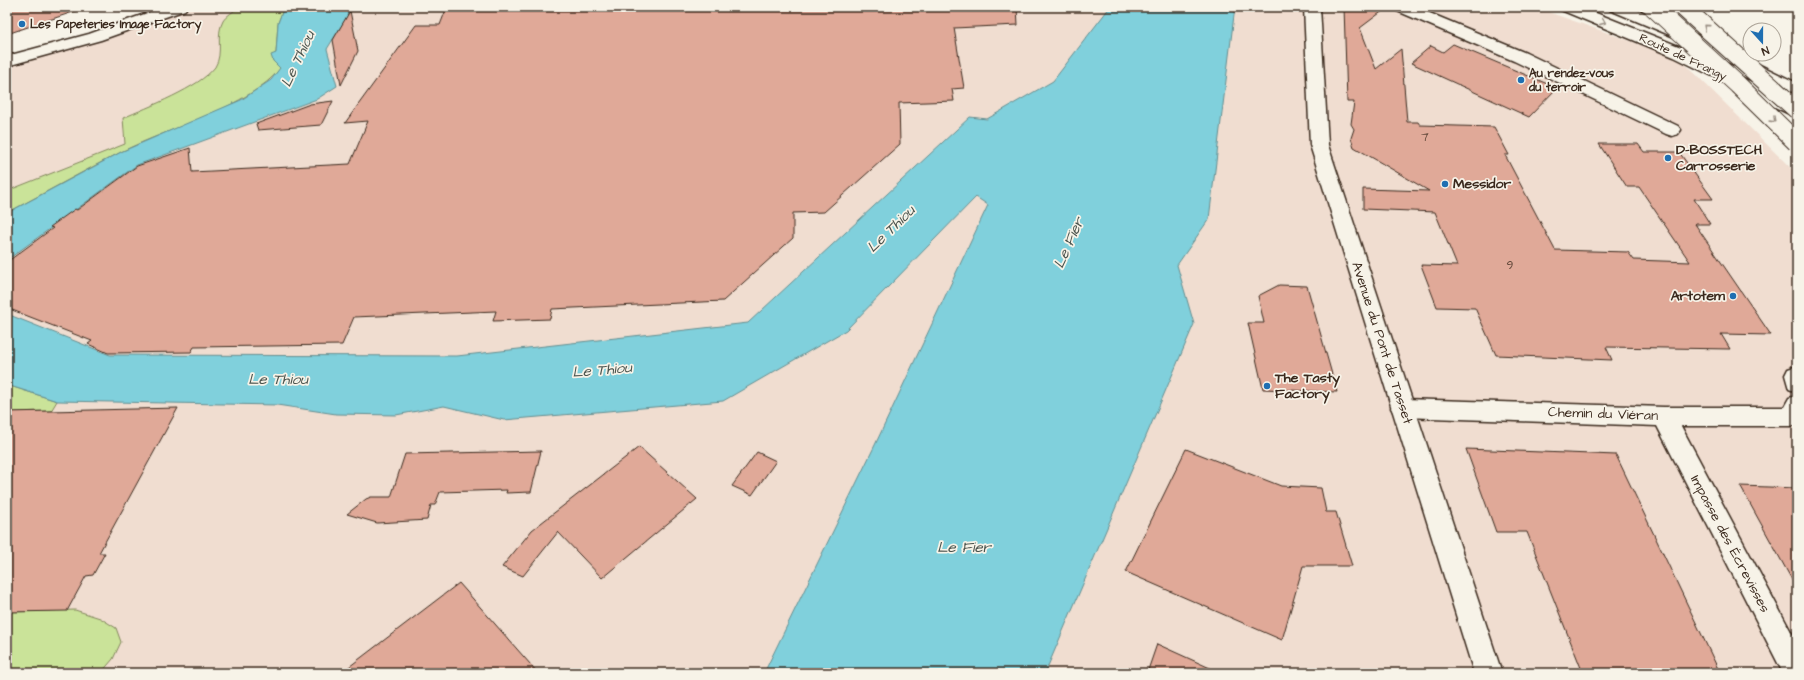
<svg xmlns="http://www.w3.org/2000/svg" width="1804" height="680" font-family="'Architects Daughter',sans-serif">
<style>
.built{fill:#f0ddd0}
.green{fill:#cae399;stroke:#82865c}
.water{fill:#80d0dc;stroke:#648e90}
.building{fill:#e0a998;stroke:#3b2a1e}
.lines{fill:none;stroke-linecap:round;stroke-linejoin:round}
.street-casing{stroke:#3b2a1e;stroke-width:3}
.secondary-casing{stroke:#3b2a1e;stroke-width:3}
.street{fill:#f7f3e8;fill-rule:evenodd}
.secondary{fill:#f7f3e8;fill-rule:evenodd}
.highway-bridge-casing{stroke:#3b2a1e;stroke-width:20;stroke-linecap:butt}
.highway-bridge{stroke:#f7f3e8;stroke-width:18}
.oneway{stroke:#998e83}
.poi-dot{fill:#1f6fb2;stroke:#f7f3e8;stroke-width:1.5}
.labels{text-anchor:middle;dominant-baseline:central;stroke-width:3.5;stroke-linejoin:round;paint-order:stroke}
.far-poi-label{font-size:12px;font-weight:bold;fill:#3b2a1e;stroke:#f7f3e8;text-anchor:start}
.far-street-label{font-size:12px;fill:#3b2a1e;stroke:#f7f3e8}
.number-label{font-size:12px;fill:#644a3c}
.poi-label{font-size:14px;font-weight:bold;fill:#3b2a1e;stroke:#f7f3e8;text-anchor:start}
.street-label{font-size:14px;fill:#3b2a1e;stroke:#f7f3e8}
.water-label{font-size:15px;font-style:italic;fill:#4c544e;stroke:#f7f3e8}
</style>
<rect width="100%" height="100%" fill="#f7f3e8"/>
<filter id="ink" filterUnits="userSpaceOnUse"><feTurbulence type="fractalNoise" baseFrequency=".025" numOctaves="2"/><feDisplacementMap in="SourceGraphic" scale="8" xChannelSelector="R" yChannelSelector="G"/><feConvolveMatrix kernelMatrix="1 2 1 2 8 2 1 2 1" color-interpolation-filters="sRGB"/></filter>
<g filter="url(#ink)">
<!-- built -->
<path class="built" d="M 194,7 L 1534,7 L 1679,58 L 1797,174 L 1797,673 L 7,673 L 7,65 L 86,44 Z"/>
<!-- green -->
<path class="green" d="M 239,7 L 284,7 L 278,23 L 276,53 L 273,61 L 281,68 C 249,107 169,128 123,151 C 84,171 46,192 7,213 L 7,191 L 125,144 L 123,118 C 148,107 199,88 215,67 C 224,53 215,35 223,21 C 226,16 234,11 239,7 Z
M 7,385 L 57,401 L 51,411 L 7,412 Z
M 75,610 L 100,618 L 116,628 L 121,642 L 113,659 L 101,673 L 7,673 L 7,612 Z"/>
<!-- water -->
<path class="water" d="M 284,7 L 353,7 L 327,49 L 337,86 L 317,99 L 137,165 L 7,260 L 7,213 L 123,151 L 241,100 L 271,80 L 280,68 L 273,61 L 271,55 L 276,53 L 278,23 Z
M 1110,7 L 1235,7 L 1209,219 L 1177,265 L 1194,324 L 1045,673 L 764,673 L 875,445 L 988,205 L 976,197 L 846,330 L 723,401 L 504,420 L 444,406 L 396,415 L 336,414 L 277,405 L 57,401 L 7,385 L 7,314 L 110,355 L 457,356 L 748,323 L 970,117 L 987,119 L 1053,81 Z"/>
<!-- building -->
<path class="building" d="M 7,7 L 75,7 L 76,11 L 7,34 Z
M 447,7 L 1017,7 L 1018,25 L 954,28 L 964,88 L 952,89 L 954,101 L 899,103 L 900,144 L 824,212 L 793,213 L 793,238 L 723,301 L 552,309 L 550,319 L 493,321 L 496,311 L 354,317 L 342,345 L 194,347 L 191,352 L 108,353 L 88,344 L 92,341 L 7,308 L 7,262 L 53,228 L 50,227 L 75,209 L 77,210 L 137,166 L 190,148 L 192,172 L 350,164 L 368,121 L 345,123 L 416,25 L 440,25 Z
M 1344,7 L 1388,7 L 1360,28 L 1376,69 L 1401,49 L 1407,122 L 1418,122 L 1420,125 L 1494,127 L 1509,155 L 1505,155 L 1555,250 L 1628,252 L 1634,260 L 1690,262 L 1639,187 L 1627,187 L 1599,144 L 1638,144 L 1644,152 L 1679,152 L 1713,199 L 1694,199 L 1710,224 L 1695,224 L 1771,335 L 1721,334 L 1730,349 L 1606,347 L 1612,360 L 1496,355 L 1475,308 L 1437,307 L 1421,265 L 1457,266 L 1435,212 L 1363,209 L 1363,189 L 1429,191 L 1354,147 L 1351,138 L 1354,129 L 1351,124 L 1354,102 L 1347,102 Z
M 350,11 L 358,51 L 341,85 L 333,40 Z
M 1453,44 L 1467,50 L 1557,88 L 1529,117 L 1411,63 L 1431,46 L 1443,52 Z
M 333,101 L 321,125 L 258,130 L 256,124 L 310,104 Z
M 1279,285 L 1307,286 L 1337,392 L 1263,389 L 1248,323 L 1264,323 L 1258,296 Z
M 178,408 L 99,553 L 105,553 L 93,575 L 86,576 L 67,611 L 7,612 L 7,412 Z
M 639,447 L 697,499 L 602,578 L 558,532 L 523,576 L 502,567 L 532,530 Z
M 1186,449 L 1281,486 L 1321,488 L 1326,512 L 1336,512 L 1352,566 L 1303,566 L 1282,640 L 1126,572 Z
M 1466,449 L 1616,455 L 1720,673 L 1583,673 L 1527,532 L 1496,532 Z
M 541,451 L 531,492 L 506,493 L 507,490 L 440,492 L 435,505 L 431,505 L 427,520 L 377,523 L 347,514 L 366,499 L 371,497 L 391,497 L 405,454 Z
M 757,452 L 776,461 L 752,495 L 732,486 Z
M 1740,486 L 1797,488 L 1797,589 L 1749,502 Z
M 459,583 L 538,673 L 341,673 Z
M 1157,644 L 1221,673 L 1147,673 Z"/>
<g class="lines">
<defs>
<path id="street" d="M 1393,7 L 1415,7 L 1526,53 L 1678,126 L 1681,130 L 1678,134 L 1672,136 L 1666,134 L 1514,61 L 1395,10 Z
M 1797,366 L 1797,392 L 1789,389 L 1785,375 L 1788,369 Z
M 1797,396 L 1797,424 L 1791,426 L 1681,426 L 1797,643 L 1797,673 L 1783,673 L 1657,426 L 1403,417 L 1395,415 L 1391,408 L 1395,401 L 1403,399 L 1664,407 L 1784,407 L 1789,398 Z"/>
<path id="secondary" d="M 164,7 L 187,7 L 185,10 L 101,40 L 7,66 L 7,56 L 89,34 Z
M 1304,7 L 1320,7 L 1328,145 L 1502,673 L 1474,673 L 1310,145 Z
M 1559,7 L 1581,7 L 1686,49 L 1797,105 L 1797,118 L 1674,57 L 1561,10 Z
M 1608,7 L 1630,7 L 1645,13 L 1713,42 L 1797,83 L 1797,95 L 1679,39 L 1610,10 Z"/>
</defs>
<!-- street casing -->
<use href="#street" class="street-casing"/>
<!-- secondary casing -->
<use href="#secondary" class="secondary-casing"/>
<!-- street -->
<use href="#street" class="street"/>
<!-- secondary -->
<use href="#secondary" class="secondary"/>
<defs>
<path id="highway-bridge" d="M 1653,7 L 1738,85 L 1796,142
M 1683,7 L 1797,110"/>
</defs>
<!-- highway-bridge casing -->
<use href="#highway-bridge" class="highway-bridge-casing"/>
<!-- highway-bridge -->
<use href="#highway-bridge" class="highway-bridge"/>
</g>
<!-- one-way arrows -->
<defs><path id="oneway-chevron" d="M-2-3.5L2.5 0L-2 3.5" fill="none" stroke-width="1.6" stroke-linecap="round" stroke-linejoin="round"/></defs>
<g class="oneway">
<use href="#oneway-chevron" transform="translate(1603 22) rotate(22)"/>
<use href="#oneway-chevron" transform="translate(1706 27) rotate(-139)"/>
<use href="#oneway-chevron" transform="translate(1773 120) rotate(44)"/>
</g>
</g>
<!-- markers -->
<g class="poi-dot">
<circle cx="22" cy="24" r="4"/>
<circle cx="1521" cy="80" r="4"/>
<circle cx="1668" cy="158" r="4"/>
<circle cx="1445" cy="184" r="4"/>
<circle cx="1733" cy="296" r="4"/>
<circle cx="1267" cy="386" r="4"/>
</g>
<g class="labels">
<!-- far-poi labels -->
<g class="far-poi-label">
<text x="30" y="24">Les Papeteries Image Factory</text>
<text x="1529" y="73">Au rendez-vous<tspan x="1529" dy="14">du terroir</tspan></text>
</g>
<!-- far-street labels -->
<g class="far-street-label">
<text transform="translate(1683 57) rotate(25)">Route de Frangy</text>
</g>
<!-- number labels -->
<g class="number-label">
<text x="1425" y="137">7</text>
<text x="1510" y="265">9</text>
</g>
<!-- poi labels -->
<g class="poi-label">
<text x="1676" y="150">D-BOSSTECH<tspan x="1676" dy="16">Carrosserie</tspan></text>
<text x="1453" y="184">Messidor</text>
<text x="1725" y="296" text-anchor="end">Artotem</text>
<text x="1275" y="378">The Tasty<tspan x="1275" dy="16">Factory</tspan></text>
</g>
<!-- street labels -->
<g class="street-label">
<text transform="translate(1382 343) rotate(72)">Avenue du Pont de Tasset</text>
<text transform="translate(1603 414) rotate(2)">Chemin du Viéran</text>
<text transform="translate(1730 544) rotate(62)">Impasse des Écrevisses</text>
</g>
<!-- water labels -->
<g class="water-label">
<text transform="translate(298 59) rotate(-65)">Le Thiou</text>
<text transform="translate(891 229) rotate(-44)">Le Thiou</text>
<text transform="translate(1069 243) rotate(-66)">Le Fier</text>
<text transform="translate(602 370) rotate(-5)">Le Thiou</text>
<text x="278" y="379">Le Thiou</text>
<text x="964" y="547">Le Fier</text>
</g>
</g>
<!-- margin -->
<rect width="1804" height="680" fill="none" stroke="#f7f3e8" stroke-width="24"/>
<rect x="12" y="12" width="1780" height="656" fill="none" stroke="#3b2a1e" stroke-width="1.5" filter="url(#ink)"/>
<!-- north arrow -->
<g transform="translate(1762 42) rotate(159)"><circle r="19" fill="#f7f3e8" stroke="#aca397"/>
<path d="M0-3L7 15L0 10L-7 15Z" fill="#1f6fb2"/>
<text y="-6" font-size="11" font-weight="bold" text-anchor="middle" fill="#3b2a1e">N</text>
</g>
</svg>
